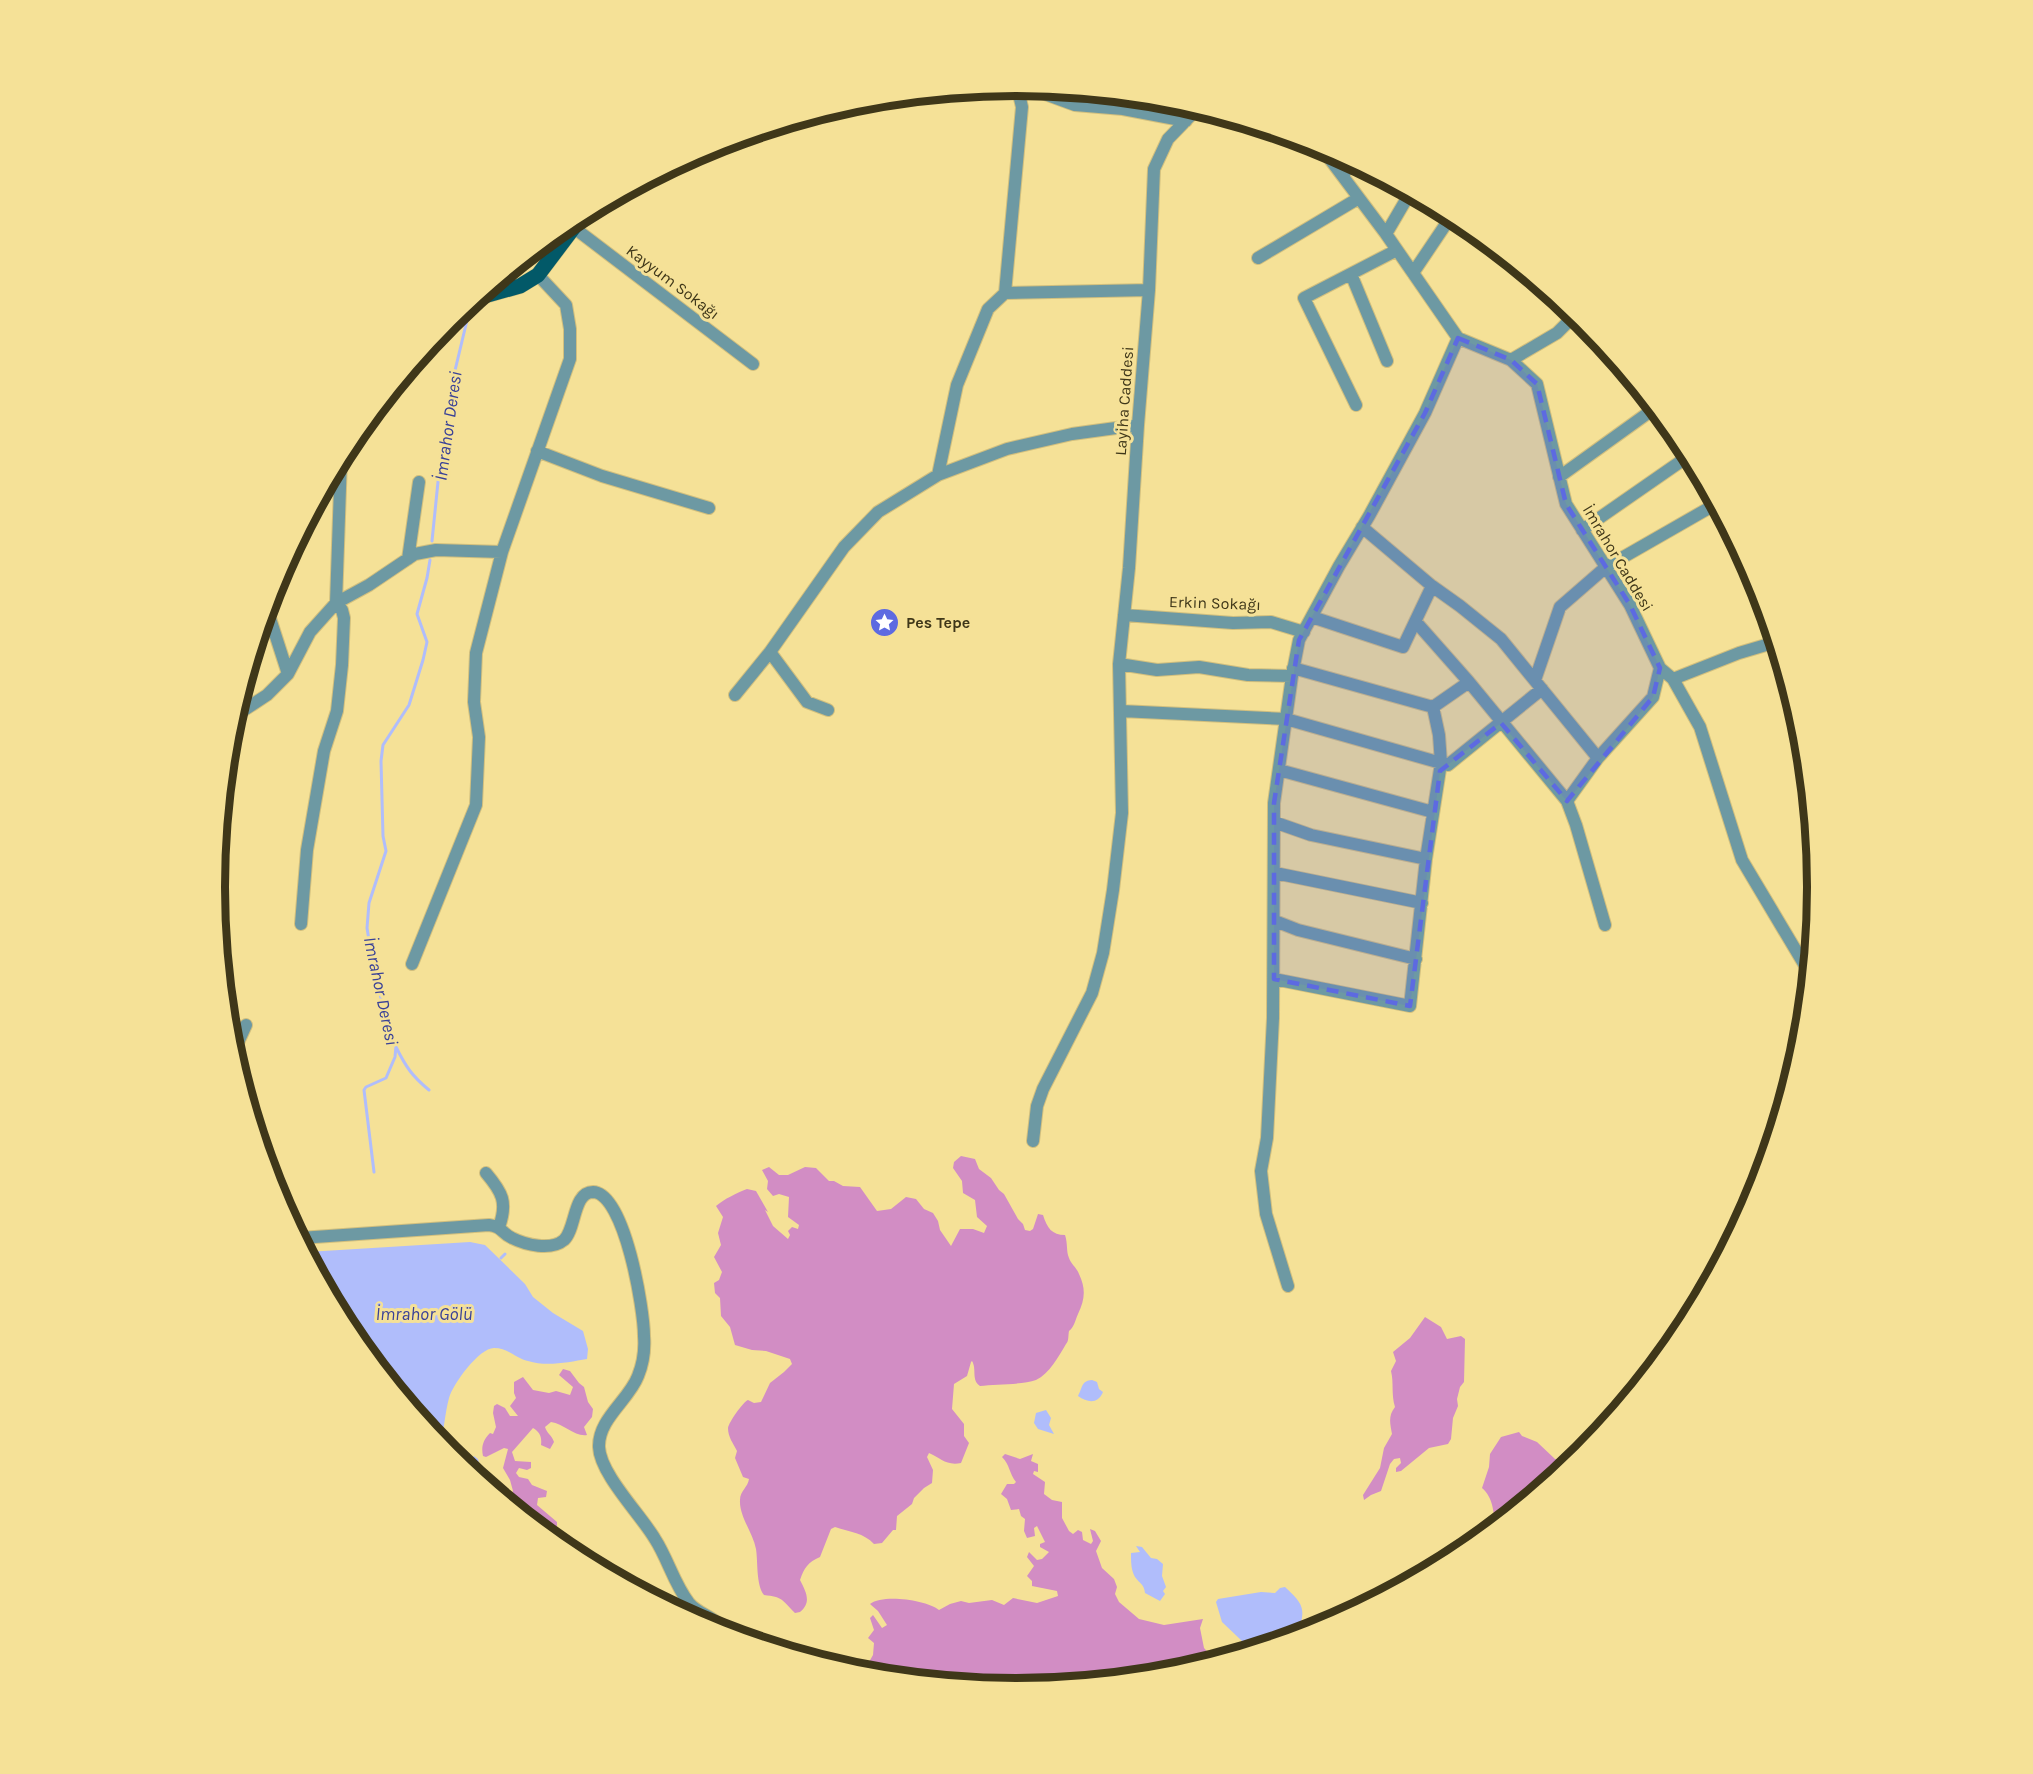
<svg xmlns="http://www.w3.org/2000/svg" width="2033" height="1774" font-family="Karla,sans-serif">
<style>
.forest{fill:#d28dc4}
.water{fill:#b0bdfb}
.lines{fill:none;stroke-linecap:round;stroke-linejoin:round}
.stream{stroke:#b0bdfb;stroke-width:3}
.minor-casing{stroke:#d1bf7e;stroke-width:14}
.major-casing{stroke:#d1bf7e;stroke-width:16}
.minor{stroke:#6d99a3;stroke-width:12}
.major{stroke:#025968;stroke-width:15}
.marked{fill:#5d6ae1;fill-opacity:0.2;stroke:#5d6ae1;stroke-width:4.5;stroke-dasharray:12 8;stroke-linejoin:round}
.labels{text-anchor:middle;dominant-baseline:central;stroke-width:6;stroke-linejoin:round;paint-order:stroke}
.street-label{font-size:16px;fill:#3f3719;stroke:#f5e197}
.poi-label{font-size:16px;font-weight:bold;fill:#3f3719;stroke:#f5e197;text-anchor:start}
.water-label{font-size:18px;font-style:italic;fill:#394197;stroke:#f5e197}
.rim{fill:none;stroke:#3f3719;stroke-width:8}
</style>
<rect width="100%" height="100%" fill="#f5e197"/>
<!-- forest -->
<path class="forest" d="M 961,1156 L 975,1159 L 979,1169 L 991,1178 L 999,1190 L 1004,1194 L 1018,1219 L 1023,1224 L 1025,1230 L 1030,1231 L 1033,1229 L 1038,1214 L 1043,1215 C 1047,1228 1052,1235 1065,1235 C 1068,1244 1066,1251 1069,1258 C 1071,1264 1077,1268 1079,1274 C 1086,1289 1085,1299 1078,1314 C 1075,1321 1074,1327 1069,1331 C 1068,1336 1069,1341 1066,1344 C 1059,1356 1049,1374 1036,1380 C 1022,1385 995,1384 980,1386 C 971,1380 977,1369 972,1361 L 971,1362 L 967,1376 L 954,1384 L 952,1409 L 964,1424 L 964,1436 L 969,1443 L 961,1463 C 946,1466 941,1458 929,1453 L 927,1457 L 933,1470 L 932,1483 L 924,1488 L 914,1498 L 912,1504 L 897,1516 L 896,1530 L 893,1530 L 882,1543 L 874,1544 C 864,1533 850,1532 835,1527 L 831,1529 L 820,1557 C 808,1562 804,1568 800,1580 C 806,1592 812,1602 800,1612 L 795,1613 C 781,1599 783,1597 764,1595 C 756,1585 758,1562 756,1549 C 753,1533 739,1516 740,1500 C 740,1491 748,1487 749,1479 L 743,1477 L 735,1458 L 737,1451 C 733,1443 728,1437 728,1428 C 729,1422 743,1402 748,1400 L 754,1403 L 761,1402 L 770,1383 L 784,1372 L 792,1364 L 790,1359 L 766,1351 L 752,1350 L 735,1345 L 730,1327 L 721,1316 L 720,1298 L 715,1293 L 714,1283 L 719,1280 L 722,1272 L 714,1257 L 721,1245 L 718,1233 L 723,1217 L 716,1206 C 724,1199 737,1193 747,1189 L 756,1191 L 768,1212 L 765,1210 L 773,1226 L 788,1239 L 790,1235 L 788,1231 L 792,1227 L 798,1229 L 799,1225 L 788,1217 L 789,1197 L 779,1194 L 773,1196 L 767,1189 L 768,1181 L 762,1170 L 769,1167 L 779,1175 L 788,1175 L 805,1167 L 816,1168 L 829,1181 L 834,1181 L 843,1186 L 860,1187 L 877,1211 L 891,1209 L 906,1197 L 916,1199 L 924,1209 L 933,1213 L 938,1221 L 940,1230 L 951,1246 L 960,1229 L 973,1229 L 984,1233 L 987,1226 L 977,1217 L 975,1200 L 963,1193 L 962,1181 L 953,1168 L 954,1162 Z
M 1425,1317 L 1441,1327 L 1447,1339 L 1461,1336 L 1465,1339 L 1464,1382 L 1460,1387 L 1457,1399 L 1458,1406 L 1453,1418 L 1451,1439 L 1448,1444 L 1429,1448 L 1401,1471 L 1396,1472 L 1396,1468 L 1401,1463 L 1400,1458 L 1394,1459 L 1390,1464 L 1381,1491 L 1371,1495 L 1364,1500 L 1363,1495 L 1380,1468 L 1384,1448 L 1392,1434 C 1390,1423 1388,1416 1395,1407 C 1391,1394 1394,1383 1391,1371 L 1396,1361 L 1393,1352 L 1410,1338 Z
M 563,1369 L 570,1371 L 579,1383 L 584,1387 L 588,1402 L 593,1409 L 592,1417 L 584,1427 L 587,1435 C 575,1437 564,1424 551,1422 L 545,1427 C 547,1434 552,1435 554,1442 L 550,1449 L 541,1445 C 542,1437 540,1432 533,1428 L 512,1452 L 515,1461 L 531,1462 L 531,1468 L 527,1470 L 519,1468 L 516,1473 L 519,1477 L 528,1479 L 532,1485 L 547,1491 L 546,1497 L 538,1498 L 537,1505 L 557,1522 L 557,1526 L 550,1528 L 546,1523 L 539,1523 L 540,1528 L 508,1501 L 513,1491 L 510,1480 L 503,1468 L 508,1449 L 504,1448 L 486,1457 L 483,1456 C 481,1447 483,1440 490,1433 L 493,1434 L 496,1427 L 493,1413 L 494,1406 L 497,1404 L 505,1408 L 510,1416 L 518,1416 L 510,1406 L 516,1398 L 514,1393 L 514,1382 L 523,1377 L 533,1390 L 549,1393 L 556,1391 L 570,1395 L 573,1387 L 559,1375 Z
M 1519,1432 L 1522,1436 L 1537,1442 L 1555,1459 L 1574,1461 L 1495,1526 C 1494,1513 1493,1497 1482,1488 L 1489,1467 L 1490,1454 L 1501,1437 Z
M 1005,1454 L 1020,1459 L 1033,1454 L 1031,1461 L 1038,1464 L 1038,1472 L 1034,1471 L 1033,1474 L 1045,1482 L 1044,1494 L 1052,1500 L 1062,1502 L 1062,1518 L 1069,1531 L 1073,1534 L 1078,1530 L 1082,1532 L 1083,1540 L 1091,1544 L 1093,1541 L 1090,1529 L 1095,1531 L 1101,1541 L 1096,1551 L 1102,1568 L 1114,1579 L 1117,1587 L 1115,1594 L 1119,1602 L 1139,1619 L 1164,1625 L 1203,1619 L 1200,1628 L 1204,1648 L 1215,1660 L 1173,1673 L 1016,1688 L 873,1674 L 869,1662 L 873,1655 L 874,1643 L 868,1638 L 874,1630 L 870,1618 L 873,1615 L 882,1628 L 887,1625 L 878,1611 L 870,1604 C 883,1594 926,1600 939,1610 L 950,1604 L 961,1601 L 969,1603 L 992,1600 L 1004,1605 L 1013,1598 L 1037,1603 L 1058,1596 L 1057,1591 L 1032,1586 L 1032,1581 L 1027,1576 L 1034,1566 L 1027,1557 L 1029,1552 L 1037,1560 L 1042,1559 L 1049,1552 L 1040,1547 L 1040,1544 L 1045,1542 L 1037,1526 L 1034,1528 L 1035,1536 L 1027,1538 L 1024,1531 L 1025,1519 L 1021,1516 L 1019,1509 L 1011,1510 L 1007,1499 L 1001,1494 L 1007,1484 L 1014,1484 L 1016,1482 C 1009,1473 1010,1465 1002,1457 Z"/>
<!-- water -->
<path class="water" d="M 470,1242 L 485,1245 L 525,1284 L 533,1297 L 553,1313 L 583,1331 L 588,1349 L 587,1359 C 569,1362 547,1367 528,1361 C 515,1358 508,1348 494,1348 C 479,1348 453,1384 449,1398 C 445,1413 444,1429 441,1444 L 350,1332 L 307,1252 Z
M 1092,1380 L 1097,1382 L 1099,1389 L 1103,1392 C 1098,1404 1088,1403 1078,1396 C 1083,1387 1081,1381 1092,1380 Z
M 1046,1410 L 1051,1418 L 1049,1425 L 1054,1434 L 1038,1429 L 1034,1423 L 1036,1413 Z
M 474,1456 L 478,1459 L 484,1482 L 469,1470 L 469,1464 Z
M 1136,1546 L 1142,1547 L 1151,1558 L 1157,1559 L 1163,1564 L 1162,1576 L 1166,1587 L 1163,1591 L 1165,1594 L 1160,1601 L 1145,1593 C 1144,1584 1140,1584 1135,1577 C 1131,1570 1131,1562 1131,1553 L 1140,1552 Z
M 1285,1587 C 1307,1607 1304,1610 1298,1635 L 1254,1649 L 1240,1645 L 1242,1641 L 1222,1622 L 1216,1602 L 1218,1599 L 1261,1592 L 1275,1593 L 1280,1588 Z"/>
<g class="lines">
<!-- stream -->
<path class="stream" d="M 432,541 L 439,472 L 452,383 L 469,312
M 396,1047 C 406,1067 412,1076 429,1090
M 374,1172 L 364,1090 L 366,1087 L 386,1078 L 395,1057 L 396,1046 L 386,1020 L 373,964 L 367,928 L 369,903 L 386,851 L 383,836 L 381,761 L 383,745 L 409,705 L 423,660 L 427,642 L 417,614 L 427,578 L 430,560
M 501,1258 L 505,1254"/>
<defs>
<path id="minor" d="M 1023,86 L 1075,105 L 1123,109 L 1186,121
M 1320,146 L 1386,234 L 1458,338 L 1511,360 L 1537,384 L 1566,504 L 1630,605 L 1660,668 L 1673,679 L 1700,727 L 1742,860 L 1807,969 L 1810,968
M 1343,176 L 1351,161
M 573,227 L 753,364
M 1386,234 L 1410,193
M 1258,258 L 1359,198
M 1413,273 L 1452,215
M 1351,274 L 1387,361
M 1005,293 L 1149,290
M 1511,360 L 1557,333 L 1576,314
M 1356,405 L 1304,298 L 1397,250
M 537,451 L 602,476 L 709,508
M 938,475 L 957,385 L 988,309 L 1005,293 L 1022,107 L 1017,86
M 1559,477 L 1655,408
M 1362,527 L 1432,586 L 1460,606 L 1501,639 L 1598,758
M 1582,530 L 1690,455
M 408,559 L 419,482
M 267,609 L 288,674
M 1124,615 L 1233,623 L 1271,622 L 1304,632
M 1312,617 L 1403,647 L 1432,586
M 1416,622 L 1469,682 L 1567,801 L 1576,825 L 1605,925
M 770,652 L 807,702 L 828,710
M 1119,664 L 1157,670 L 1199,667 L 1248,675 L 1292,676
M 1293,668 L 1433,707 L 1469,682
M 1673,679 L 1739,653 L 1776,642
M 1535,680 L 1560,607 L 1606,567 L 1716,504
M 735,695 L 770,652 L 844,547 L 878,512 L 938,475 L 1007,449 L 1072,434 L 1138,425
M 1121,711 L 1286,719 L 1448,765 L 1542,689
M 235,716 L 267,695 L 288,674 L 310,632 L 336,603 L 369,585 L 415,554 L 436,550 L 502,552
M 1279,770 L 1433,812
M 1567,801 L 1598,758 L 1653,697 L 1660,668
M 1274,822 L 1311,835 L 1426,859
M 1275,873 L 1422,903
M 1275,921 L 1298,930 L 1416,959
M 301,924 L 307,850 L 324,751 L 337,711 L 342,665 L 344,618 L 342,610 L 336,603 L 341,459
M 412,964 L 476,805 L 479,737 L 474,702 L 476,653 L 502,552 L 570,359 L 570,329 L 566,305 L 538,275
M 1274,979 L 1410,1006 L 1426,859 L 1441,763 L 1439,735 L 1433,707
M 232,1050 L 235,1049 L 246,1025
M 1033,1141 L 1037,1106 L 1043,1089 L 1092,993 L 1103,953 L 1113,890 L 1122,813 L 1119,664 L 1129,568 L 1138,425 L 1149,290 L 1154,169 L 1168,139 L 1198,108
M 486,1173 C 502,1192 508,1202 499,1227
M 300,1238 L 489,1225 C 503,1227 501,1233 512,1238 C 526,1245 551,1251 564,1240 C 576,1229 573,1192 593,1192 C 625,1193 644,1310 644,1336 C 645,1349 643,1364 638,1376 C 629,1400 598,1419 599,1447 C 600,1474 641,1515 655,1539 C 668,1559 674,1584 689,1603 C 699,1615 717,1617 723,1631
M 1288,1286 L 1266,1214 L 1261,1171 L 1267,1138 L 1273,1018 L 1274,803 L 1292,676 L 1299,640 L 1339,566 L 1369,516 L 1425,413 L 1458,338"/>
<path id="major" d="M 477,298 L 520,286 L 538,275 L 584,214"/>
</defs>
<!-- minor casing -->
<use href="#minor" class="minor-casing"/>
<!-- major casing -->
<use href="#major" class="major-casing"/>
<!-- minor -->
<use href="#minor" class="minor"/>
<!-- major -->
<use href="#major" class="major"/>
</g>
<!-- marked area -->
<path class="marked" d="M 1458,338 L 1511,360 L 1537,384 L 1566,504 L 1630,605 L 1660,668 L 1653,697 L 1567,801 L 1501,723 L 1440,771 L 1410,1006 L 1274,979 L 1274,803 L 1299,640 L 1425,413 Z"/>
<!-- icons -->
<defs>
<symbol id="sight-disc" viewBox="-11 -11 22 22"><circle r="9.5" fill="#5d6ae1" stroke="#f5e197"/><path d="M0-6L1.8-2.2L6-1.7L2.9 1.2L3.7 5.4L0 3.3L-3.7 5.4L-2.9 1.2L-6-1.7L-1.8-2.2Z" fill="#fff"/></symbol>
</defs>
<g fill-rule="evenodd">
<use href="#sight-disc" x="868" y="606" width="33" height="33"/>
</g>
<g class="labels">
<!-- street labels -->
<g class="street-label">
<text transform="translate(673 282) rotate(37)">Kayyum Sokağı</text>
<text transform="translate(1124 401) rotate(-86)">Layiha Caddesi</text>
<text transform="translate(1618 558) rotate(59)">İmrahor Caddesi</text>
<text transform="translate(1215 603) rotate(2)">Erkin Sokağı</text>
</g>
<!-- poi labels -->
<g class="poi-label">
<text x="906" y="622">Pes Tepe</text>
</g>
<!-- water labels -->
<g class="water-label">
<text transform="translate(448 426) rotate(-82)">İmrahor Deresi</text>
<text transform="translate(381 991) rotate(78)">İmrahor Deresi</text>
<text x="424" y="1314">İmrahor Gölü</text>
</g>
</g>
<!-- crop -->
<path d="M0 0H2033V1774H0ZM225 887a791 791 0 1 1 1582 0a791 791 0 1 1-1582 0Z" fill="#f5e197" fill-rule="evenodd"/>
<path class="rim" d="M225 887a791 791 0 1 1 1582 0a791 791 0 1 1-1582 0Z"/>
</svg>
